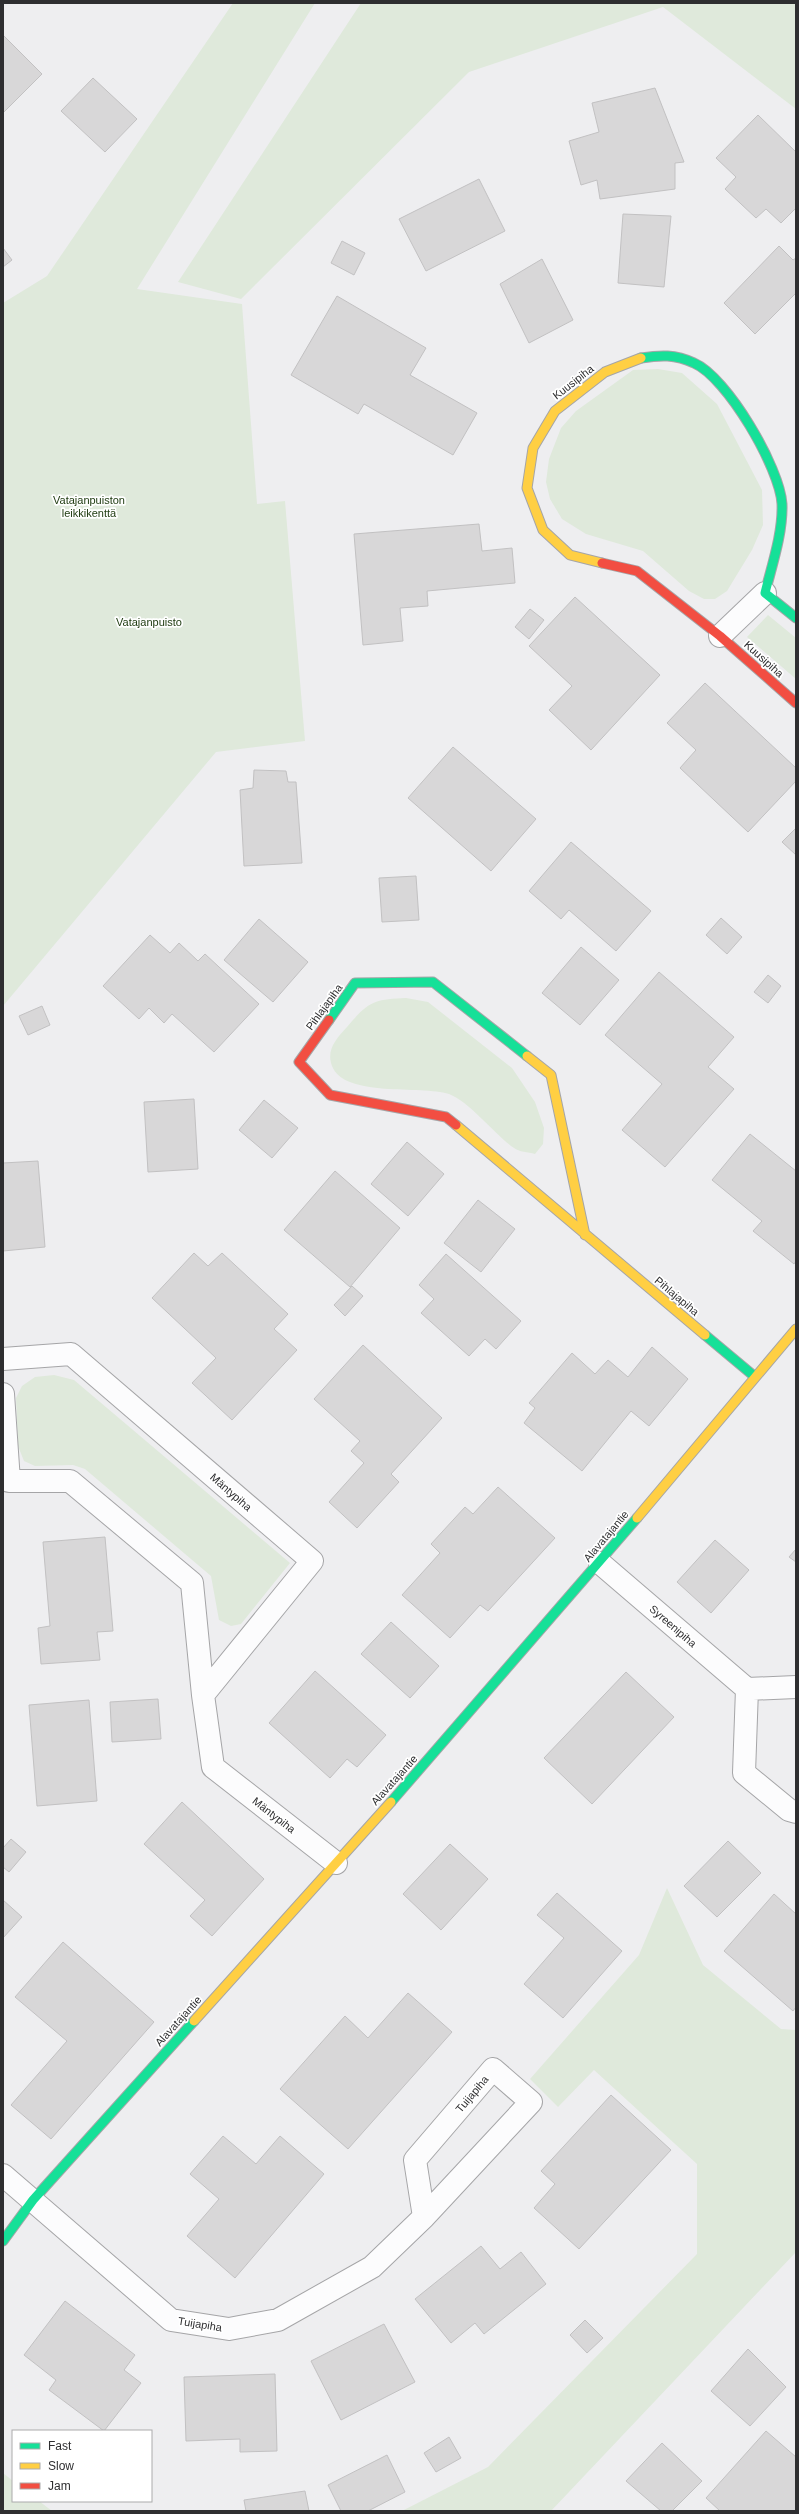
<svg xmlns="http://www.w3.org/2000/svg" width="799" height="2514" font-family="Helvetica,sans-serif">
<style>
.green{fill:#dfe9db}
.building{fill:#d8d7d8;stroke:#c2c1c2}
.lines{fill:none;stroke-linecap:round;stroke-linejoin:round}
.street-casing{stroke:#a5a5a7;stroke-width:24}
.fast-casing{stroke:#a5a5a7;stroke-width:11}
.slow-casing{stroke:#a5a5a7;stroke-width:11}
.jam-casing{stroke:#a5a5a7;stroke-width:11}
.street{stroke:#fcfcfd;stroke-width:22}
.fast{stroke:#16e098;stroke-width:9}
.slow{stroke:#ffcf43;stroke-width:9}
.jam{stroke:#f24e42;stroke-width:9}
.labels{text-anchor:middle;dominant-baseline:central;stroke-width:3.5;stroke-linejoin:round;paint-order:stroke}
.street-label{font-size:11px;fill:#2e2e30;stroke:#fff}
.park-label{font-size:11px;fill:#213d13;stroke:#fff}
</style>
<rect width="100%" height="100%" fill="#eeeef0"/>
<!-- green -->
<path class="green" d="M 233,3 L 315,3 L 137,289 L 242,304 L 257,504 L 285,501 L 305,741 L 216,752 L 3,1006 L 3,303 L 47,276 Z
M 361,3 L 796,3 L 796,109 L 663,7 L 469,72 L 241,299 L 178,282 Z
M 658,369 L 682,373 L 717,404 L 762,490 L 763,525 L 752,550 L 727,591 L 715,599 L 704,599 L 689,591 L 643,551 L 586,534 L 562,519 L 550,499 L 546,482 L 549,459 L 561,428 L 576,411 L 633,370 Z
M 768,615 L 796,638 L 796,679 L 747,637 Z
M 406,998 L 428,1002 L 512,1068 L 535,1102 L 544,1128 L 543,1144 L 535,1154 C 528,1152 519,1152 514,1148 C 495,1135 470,1102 449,1094 C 421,1085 344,1098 332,1066 C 326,1050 336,1039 347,1027 C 368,1002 374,999 406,998 Z
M 54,1375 L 74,1380 L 290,1563 L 241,1624 L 231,1626 L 219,1620 L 211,1576 L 85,1469 L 73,1465 L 35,1466 L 24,1461 L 18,1446 L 16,1398 L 22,1386 L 35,1377 Z
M 667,1888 L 703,1965 L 781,2029 L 796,2030 L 796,2252 L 551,2511 L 402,2511 L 488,2467 L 697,2254 L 697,2164 L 594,2070 L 558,2107 L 530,2079 L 639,1955 Z
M 3,2473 L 13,2481 L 13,2501 L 39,2501 L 52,2511 L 3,2511 Z"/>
<!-- building -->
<path class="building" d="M 3,35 L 42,74 L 3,113 Z
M 93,78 L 137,119 L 105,152 L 61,111 Z
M 655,88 L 684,162 L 675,163 L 675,189 L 600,199 L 597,180 L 581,185 L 569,141 L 599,132 L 592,103 Z
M 758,115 L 796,152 L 796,208 L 781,223 L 766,209 L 756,218 L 725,189 L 736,177 L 716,158 Z
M 479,179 L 505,231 L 426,271 L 399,219 Z
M 623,214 L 671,216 L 664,287 L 618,283 Z
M 342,241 L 365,253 L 354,275 L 331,263 Z
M 779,246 L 793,260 L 796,258 L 796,293 L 755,334 L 724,303 Z
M 3,248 L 12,260 L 3,267 Z
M 542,259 L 573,320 L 529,343 L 500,284 Z
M 337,296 L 426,348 L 410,375 L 477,413 L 453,455 L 364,404 L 358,414 L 291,375 Z
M 479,524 L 482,551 L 512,548 L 515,583 L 427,591 L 428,606 L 400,608 L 403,641 L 363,645 L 354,534 Z
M 575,597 L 660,675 L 591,750 L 549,710 L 572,686 L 529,646 Z
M 530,609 L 544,620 L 529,639 L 515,627 Z
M 705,683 L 796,768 L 796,781 L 748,832 L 680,768 L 696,750 L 667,723 Z
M 453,747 L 536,819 L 491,871 L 408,798 Z
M 254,770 L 286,771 L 288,782 L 296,782 L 302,863 L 244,866 L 240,790 L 253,788 Z
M 796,828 L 796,855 L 782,842 Z
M 571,842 L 651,911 L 616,951 L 569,910 L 561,919 L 529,891 Z
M 416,876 L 419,920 L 382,922 L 379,878 Z
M 721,918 L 742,937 L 727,954 L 706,935 Z
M 259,919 L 308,962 L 273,1002 L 224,960 Z
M 150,935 L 170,953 L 179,943 L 198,961 L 205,954 L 259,1004 L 214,1052 L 172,1014 L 164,1023 L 149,1008 L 139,1019 L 103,986 Z
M 581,947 L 619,980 L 580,1025 L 542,993 Z
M 659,972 L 734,1037 L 708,1067 L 734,1089 L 665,1167 L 622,1130 L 662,1084 L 605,1035 Z
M 768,975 L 781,986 L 768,1003 L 754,992 Z
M 42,1006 L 50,1025 L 28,1035 L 19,1016 Z
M 194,1099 L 198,1169 L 148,1172 L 144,1102 Z
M 264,1100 L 298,1128 L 272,1158 L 239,1130 Z
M 750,1134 L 796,1171 L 796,1261 L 794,1264 L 753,1231 L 762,1221 L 712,1180 Z
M 407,1142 L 444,1174 L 408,1216 L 371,1184 Z
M 38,1161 L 45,1247 L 3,1251 L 3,1163 Z
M 335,1171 L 400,1228 L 350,1287 L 284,1230 Z
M 478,1200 L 515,1229 L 481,1272 L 444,1243 Z
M 194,1253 L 208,1266 L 222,1253 L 288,1314 L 274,1329 L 297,1350 L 232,1420 L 192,1383 L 216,1358 L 152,1298 Z
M 446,1254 L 521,1321 L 496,1349 L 485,1339 L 469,1356 L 421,1313 L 434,1299 L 419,1285 Z
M 352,1286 L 363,1296 L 345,1316 L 334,1305 Z
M 363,1345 L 442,1418 L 391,1474 L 399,1482 L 357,1528 L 329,1502 L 364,1463 L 351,1451 L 360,1441 L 314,1399 Z
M 652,1347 L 688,1379 L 649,1426 L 631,1411 L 582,1471 L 524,1423 L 535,1408 L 529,1403 L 572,1353 L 595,1374 L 608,1360 L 628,1377 Z
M 498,1487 L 555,1538 L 488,1611 L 480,1605 L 450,1638 L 402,1595 L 440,1553 L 431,1544 L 465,1507 L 473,1514 Z
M 105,1537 L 113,1631 L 97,1632 L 100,1660 L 41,1664 L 38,1628 L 50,1626 L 43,1542 Z
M 715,1540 L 749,1570 L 711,1613 L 677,1582 Z
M 796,1549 L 796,1562 L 789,1557 Z
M 391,1622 L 439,1666 L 410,1698 L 361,1654 Z
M 315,1671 L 386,1735 L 357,1767 L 347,1759 L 330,1778 L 269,1723 Z
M 626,1672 L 674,1717 L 592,1804 L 544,1758 Z
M 158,1699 L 161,1739 L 112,1742 L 110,1702 Z
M 89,1700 L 97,1801 L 37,1806 L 29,1705 Z
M 182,1802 L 264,1879 L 212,1936 L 190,1916 L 205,1900 L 144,1844 Z
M 11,1839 L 26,1852 L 9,1872 L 3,1867 L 3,1848 Z
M 728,1841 L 761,1873 L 717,1917 L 684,1886 Z
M 450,1844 L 488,1879 L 441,1930 L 403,1894 Z
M 557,1893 L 622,1951 L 563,2018 L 524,1984 L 564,1938 L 537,1915 Z
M 774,1894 L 796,1914 L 796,2007 L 793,2011 L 724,1951 Z
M 3,1900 L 22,1917 L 3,1938 Z
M 63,1942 L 154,2022 L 51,2139 L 11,2105 L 67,2041 L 15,1997 Z
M 408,1993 L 452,2032 L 348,2149 L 280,2089 L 345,2016 L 368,2038 Z
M 611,2095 L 671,2150 L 579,2249 L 534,2208 L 555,2184 L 541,2171 Z
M 223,2136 L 256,2164 L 280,2136 L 324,2174 L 235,2278 L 187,2236 L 219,2199 L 190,2174 Z
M 481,2246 L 500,2269 L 521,2252 L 546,2284 L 484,2334 L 475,2323 L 451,2343 L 415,2299 Z
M 65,2301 L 135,2355 L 124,2370 L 141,2383 L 104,2431 L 49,2390 L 56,2380 L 24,2355 Z
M 585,2320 L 603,2338 L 587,2353 L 570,2335 Z
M 384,2324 L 415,2382 L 341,2420 L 311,2361 Z
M 748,2349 L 786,2387 L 750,2426 L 711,2391 Z
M 275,2374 L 277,2451 L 240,2452 L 240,2439 L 186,2441 L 184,2377 Z
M 766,2431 L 796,2457 L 796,2511 L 720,2511 L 706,2498 Z
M 449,2437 L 461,2458 L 436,2472 L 424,2453 Z
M 662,2443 L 702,2481 L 672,2511 L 661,2511 L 626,2481 Z
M 387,2455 L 405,2492 L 368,2511 L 341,2511 L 328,2485 Z
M 305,2491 L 309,2511 L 246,2511 L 244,2500 Z"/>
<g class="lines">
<defs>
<path id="street" d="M 720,636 L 765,593
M 3,1359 L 71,1354 L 312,1561 L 203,1695
M 3,1394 L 9,1481 L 70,1481 L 192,1583 L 203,1695 L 213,1767 L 336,1863
M 600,1563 L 747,1689 L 796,1687
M 747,1689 L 744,1773 L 789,1810 L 796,1812
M 3,2175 L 171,2320 L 229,2329 L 278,2320 L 372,2267 L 424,2217 L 531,2102 L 493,2069 L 415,2160 L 424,2217"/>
<path id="fast" d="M 641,358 C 660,355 675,354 694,363 C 727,377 780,468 782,504 C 783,533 772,565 765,593 L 796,618
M 329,1020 L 355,983 L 433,982 L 527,1056
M 705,1335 L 754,1376
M 391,1802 L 637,1518
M 3,2241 L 33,2200 L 194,2021"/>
<path id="slow" d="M 602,563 L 570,555 L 543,530 L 527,488 L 533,448 L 555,411 L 605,372 L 641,358
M 527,1056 L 551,1075 L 585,1235
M 456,1125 L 705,1335
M 637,1518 L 796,1329
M 194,2021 L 391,1802"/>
<path id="jam" d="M 602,563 L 637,571 L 720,636 L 796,703
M 329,1020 L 299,1062 L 330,1095 L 446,1117 L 456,1125"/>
</defs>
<!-- street casing -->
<use href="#street" class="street-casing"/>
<!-- fast casing -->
<use href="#fast" class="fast-casing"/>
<!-- slow casing -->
<use href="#slow" class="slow-casing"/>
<!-- jam casing -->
<use href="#jam" class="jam-casing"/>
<!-- street -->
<use href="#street" class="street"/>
<!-- fast -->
<use href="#fast" class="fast"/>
<!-- slow -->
<use href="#slow" class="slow"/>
<!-- jam -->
<use href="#jam" class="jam"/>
</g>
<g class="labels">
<!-- street labels -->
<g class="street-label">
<text transform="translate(573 382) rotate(-38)">Kuusipiha</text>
<text transform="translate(764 659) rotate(42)">Kuusipiha</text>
<text transform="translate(324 1007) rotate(-54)">Pihlajapiha</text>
<text transform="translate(677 1296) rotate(40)">Pihlajapiha</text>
<text transform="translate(231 1492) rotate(41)">Mäntypiha</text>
<text transform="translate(606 1536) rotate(-50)">Alavatajantie</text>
<text transform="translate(673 1626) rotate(41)">Syreenipiha</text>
<text transform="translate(394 1780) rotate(-48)">Alavatajantie</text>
<text transform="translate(274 1815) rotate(38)">Mäntypiha</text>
<text transform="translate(178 2021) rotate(-48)">Alavatajantie</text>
<text transform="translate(472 2094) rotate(-50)">Tuijapiha</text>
<text transform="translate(200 2324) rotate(9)">Tuijapiha</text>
</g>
<!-- park labels -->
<g class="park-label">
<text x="89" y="500">Vatajanpuiston<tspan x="89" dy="13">leikkikenttä</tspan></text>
<text x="149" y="622">Vatajanpuisto</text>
</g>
</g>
<!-- border -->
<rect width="799" height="2514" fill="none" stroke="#2e2e30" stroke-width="8"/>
<!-- legend -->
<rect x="12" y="2430" width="140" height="72" fill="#ffffff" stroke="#ababac"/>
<rect x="20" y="2443" width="20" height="6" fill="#16e098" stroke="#ababac"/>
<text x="48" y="2450" font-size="12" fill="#2e2e30">Fast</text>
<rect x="20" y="2463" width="20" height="6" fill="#ffcf43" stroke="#ababac"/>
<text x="48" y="2470" font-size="12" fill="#2e2e30">Slow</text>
<rect x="20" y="2483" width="20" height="6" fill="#f24e42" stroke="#ababac"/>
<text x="48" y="2490" font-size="12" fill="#2e2e30">Jam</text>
</svg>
